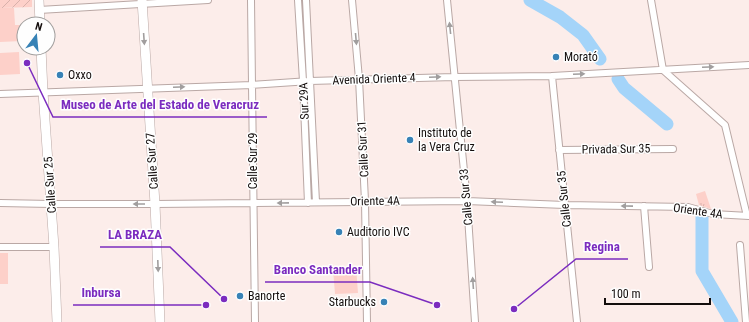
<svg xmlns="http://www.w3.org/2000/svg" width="749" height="322" font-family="'Roboto Condensed',sans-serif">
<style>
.grass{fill:#fdd0c9}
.park{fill:url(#park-tufts)}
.garden{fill:url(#garden-furrows)}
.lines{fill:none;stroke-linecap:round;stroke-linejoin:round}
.river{stroke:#a4d4f9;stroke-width:13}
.street-casing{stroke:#baa8a5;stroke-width:8}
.secondary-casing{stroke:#baa8a5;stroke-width:10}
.street{stroke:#fff;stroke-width:6}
.secondary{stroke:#fff;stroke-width:9}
.oneway{fill:#a19e9e}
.poi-dot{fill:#3782b6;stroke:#fefefe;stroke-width:1.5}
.labels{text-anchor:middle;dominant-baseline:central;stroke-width:3;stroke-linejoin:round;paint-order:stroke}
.poi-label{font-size:12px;fill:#130d0c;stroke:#fefefe;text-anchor:start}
.street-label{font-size:12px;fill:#130d0c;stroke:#fefefe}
.leader{fill:none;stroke:#7b2cbf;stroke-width:1.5}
.callout-dot{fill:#7b2cbf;stroke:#fefefe;stroke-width:1.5}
.callout-label{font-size:13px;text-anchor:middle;font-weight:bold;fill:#7b2cbf;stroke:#fefefe;stroke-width:3;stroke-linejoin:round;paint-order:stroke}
</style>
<defs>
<pattern id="park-tufts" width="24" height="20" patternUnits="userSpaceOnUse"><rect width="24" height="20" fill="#fdd0c9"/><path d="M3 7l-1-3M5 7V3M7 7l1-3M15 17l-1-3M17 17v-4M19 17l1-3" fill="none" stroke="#d8b1ab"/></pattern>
<pattern id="garden-furrows" width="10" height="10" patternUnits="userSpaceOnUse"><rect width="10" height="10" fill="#fdd0c9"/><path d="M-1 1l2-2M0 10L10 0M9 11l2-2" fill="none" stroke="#d8b1ab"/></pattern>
</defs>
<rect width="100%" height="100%" fill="#fcedea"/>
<!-- grass -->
<path class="grass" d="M 0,8 L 14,8 L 15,25 L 24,25 L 24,37 L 22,37 L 22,41 L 0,42 Z
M 19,52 L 20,74 L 0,75 L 0,53 Z
M 0,253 L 8,253 L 8,284 L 0,284 Z
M 356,267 L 358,293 L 335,294 L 333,269 Z"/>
<!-- park -->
<path class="park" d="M 705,191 L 711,209 L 699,205 L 696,194 Z"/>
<!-- garden -->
<path class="garden" d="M 0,0 L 32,0 L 32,7 L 0,8 Z"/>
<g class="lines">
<!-- river -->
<path class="river" d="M 530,0 L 560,17 L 583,35 L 600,59
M 618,79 L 624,88 L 667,124
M 702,215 L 702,271 L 732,322"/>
<defs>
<path id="street" d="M 251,0 L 252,85 L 255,322
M 298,0 L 303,81 L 308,203
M 306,0 L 316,202
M 352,0 L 359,79 L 365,201 L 367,322
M 447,0 L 467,201 L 475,322
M 651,0 L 663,70 L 725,125 L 747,216
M 39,10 L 208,0
M 552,76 L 565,205 L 577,322
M 0,94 L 252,85 L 310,81 L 454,77 L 552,76 L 749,65
M 559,150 L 673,149
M 0,203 L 51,204 L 155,204 L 467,201 L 565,205 L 688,207 L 713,214 L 749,216
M 644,206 L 649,267
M 740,245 L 746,322
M 0,247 L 54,247"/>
<path id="secondary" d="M 39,0 L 40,24
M 142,0 L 155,204 L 160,322
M 41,48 L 43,92 L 54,247 L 57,322"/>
</defs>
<!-- street casing -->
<use href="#street" class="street-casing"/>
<!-- secondary casing -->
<use href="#secondary" class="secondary-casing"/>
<!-- street -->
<use href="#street" class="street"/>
<!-- secondary -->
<use href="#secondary" class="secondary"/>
</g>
<!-- one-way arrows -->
<defs><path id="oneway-solid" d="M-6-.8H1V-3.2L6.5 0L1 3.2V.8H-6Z"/></defs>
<g class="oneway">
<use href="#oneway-solid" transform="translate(450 28) rotate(-96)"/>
<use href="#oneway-solid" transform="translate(144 39) rotate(86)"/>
<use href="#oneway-solid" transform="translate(356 39) rotate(85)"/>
<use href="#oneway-solid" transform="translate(708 67) rotate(-3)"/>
<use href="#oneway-solid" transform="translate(579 74) rotate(-3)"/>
<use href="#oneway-solid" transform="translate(435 77) rotate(-2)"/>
<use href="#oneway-solid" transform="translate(179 87) rotate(-2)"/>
<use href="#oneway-solid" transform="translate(497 202) rotate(-178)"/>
<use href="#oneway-solid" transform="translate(283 203) rotate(179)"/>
<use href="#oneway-solid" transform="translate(139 204) rotate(180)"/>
<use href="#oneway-solid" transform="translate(627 206) rotate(-179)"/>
<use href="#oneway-solid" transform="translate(158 266) rotate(88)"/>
<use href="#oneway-solid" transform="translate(473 283) rotate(-94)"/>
</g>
<!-- markers -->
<g class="poi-dot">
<circle cx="556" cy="57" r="4"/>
<circle cx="60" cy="75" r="4"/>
<circle cx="410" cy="140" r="4"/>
<circle cx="339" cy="232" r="4"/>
<circle cx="240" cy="296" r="4"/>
<circle cx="384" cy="302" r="4"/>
</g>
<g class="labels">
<!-- poi labels -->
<g class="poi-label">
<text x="564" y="57">Morató</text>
<text x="68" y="75">Oxxo</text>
<text x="418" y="133">Instituto de<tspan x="418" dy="14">la Vera Cruz</tspan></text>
<text x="347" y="232">Auditorio IVC</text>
<text x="248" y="296">Banorte</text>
<text x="376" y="302" text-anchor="end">Starbucks</text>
</g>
<!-- street labels -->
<g class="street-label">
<text transform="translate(374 79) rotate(-2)">Avenida Oriente 4</text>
<text transform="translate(304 101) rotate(-92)">Sur 29A</text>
<text transform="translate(363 149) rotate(-93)">Calle Sur 31</text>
<text transform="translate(616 149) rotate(-1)">Privada Sur 35</text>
<text transform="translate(152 161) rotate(-94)">Calle Sur 27</text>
<text transform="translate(253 161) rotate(-90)">Calle Sur 29</text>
<text transform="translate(50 185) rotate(-94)">Calle Sur 25</text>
<text transform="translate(466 197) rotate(-95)">Calle Sur 33</text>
<text transform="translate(564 199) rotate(-96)">Calle Sur 35</text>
<text transform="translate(375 201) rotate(-1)">Oriente 4A</text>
<text transform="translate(698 211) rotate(8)">Oriente 4A</text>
</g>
</g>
<!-- callouts -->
<path class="leader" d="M27 63L53 117H267M224 299L170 247H100M514 309L576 259H628M437 305L370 282H265M206 305L129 305H73"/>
<g class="callout-dot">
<circle cx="27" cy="63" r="4"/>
<circle cx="224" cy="299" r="4"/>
<circle cx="514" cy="309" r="4"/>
<circle cx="437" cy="305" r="4"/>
<circle cx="206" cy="305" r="4"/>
</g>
<g class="callout-label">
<text x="160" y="109">Museo de Arte del Estado de Veracruz</text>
<text x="135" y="239">LA BRAZA</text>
<text x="602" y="251">Regina</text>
<text x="318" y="274">Banco Santander</text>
<text x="101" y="297">Inbursa</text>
</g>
<!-- north arrow -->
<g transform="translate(36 36) rotate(16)"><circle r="19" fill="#fefefe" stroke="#a09e9d"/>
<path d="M0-3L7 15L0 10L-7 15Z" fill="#3782b6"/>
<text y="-6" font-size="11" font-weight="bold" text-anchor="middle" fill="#130d0c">N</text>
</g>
<!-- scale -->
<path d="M605 298v6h105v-6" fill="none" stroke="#130d0c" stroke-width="2"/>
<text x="611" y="298" font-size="12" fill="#130d0c" stroke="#fefefe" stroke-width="3" paint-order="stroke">100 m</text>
</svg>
